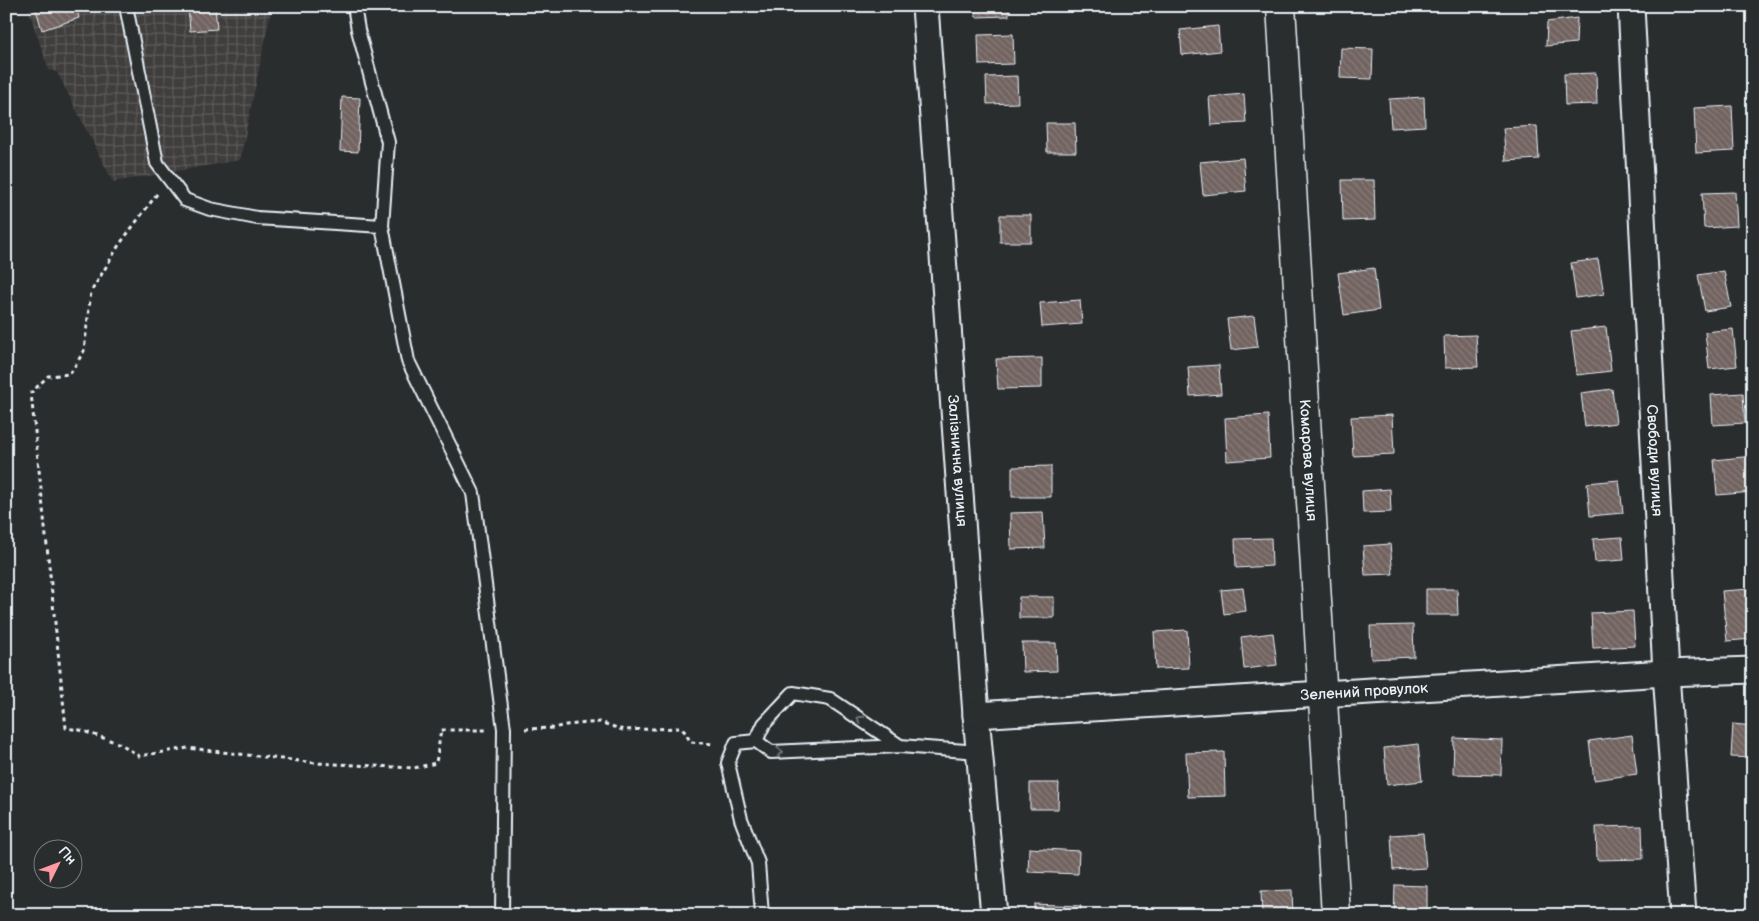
<svg xmlns="http://www.w3.org/2000/svg" width="1759" height="921" font-family="'Balsamiq Sans',sans-serif">
<style>
.industrial{fill:url(#industrial-grid)}
.building{fill:url(#building-back-hatch);stroke:#e8f1f8}
.lines{fill:none;stroke-linecap:round;stroke-linejoin:round}
.service-casing{stroke:#e8f1f8;stroke-width:16}
.minor-casing{stroke:#e8f1f8;stroke-width:29}
.secondary-casing{stroke:#e8f1f8;stroke-width:31}
.path{stroke:#e8f1f8;stroke-width:3;stroke-dasharray:4 4;stroke-linecap:butt}
.service{stroke:#2a2d2e;stroke-width:12}
.minor{stroke:#2a2d2e;stroke-width:25}
.secondary{stroke:#2a2d2e;stroke-width:28}
.oneway{stroke:#6c7275}
.labels{text-anchor:middle;dominant-baseline:central;stroke-width:5;stroke-linejoin:round;paint-order:stroke}
.street-label{font-size:15px;fill:#e8f1f8;stroke:#2a2d2e}
</style>
<defs>
<pattern id="industrial-grid" width="8" height="8" patternUnits="userSpaceOnUse" patternTransform="scale(1.25)"><rect width="8" height="8" fill="#403e3d"/><path d="M0 4h8M4 0v8" fill="none" stroke="#5c5a5a"/></pattern>
<pattern id="building-back-hatch" width="6" height="6" patternUnits="userSpaceOnUse" patternTransform="scale(1.25)"><rect width="6" height="6" fill="#726461"/><path d="M-1 5l2 2M0 0l6 6M5-1l2 2" fill="none" stroke="#867b78"/></pattern>
</defs>
<rect width="100%" height="100%" fill="#2a2d2e"/>
<filter id="ink" filterUnits="userSpaceOnUse"><feTurbulence type="fractalNoise" baseFrequency=".02" numOctaves="2"/><feDisplacementMap in="SourceGraphic" scale="10" xChannelSelector="R" yChannelSelector="G"/><feConvolveMatrix kernelMatrix="1 2 1 2 8 2 1 2 1" color-interpolation-filters="sRGB"/></filter>
<g filter="url(#ink)">
<!-- industrial -->
<path class="industrial" d="M 27,6 L 272,6 L 240,160 L 113,182 L 57,72 L 49,70 Z"/>
<!-- building -->
<path class="building" d="M 35,6 L 76,6 L 79,18 L 42,30 Z
M 188,6 L 215,6 L 217,29 L 190,31 Z
M 975,6 L 1009,6 L 1009,16 L 976,17 Z
M 1722,6 L 1753,6 L 1753,9 L 1722,9 Z
M 1577,18 L 1576,43 L 1546,46 L 1547,22 Z
M 1218,26 L 1220,51 L 1182,55 L 1180,30 Z
M 1013,34 L 1014,64 L 979,65 L 978,35 Z
M 1341,48 L 1373,49 L 1372,79 L 1340,78 Z
M 1596,73 L 1597,104 L 1565,105 L 1564,74 Z
M 1017,76 L 1018,103 L 987,104 L 986,77 Z
M 1244,94 L 1246,123 L 1211,125 L 1209,97 Z
M 342,97 L 360,98 L 358,152 L 340,151 Z
M 1424,97 L 1425,126 L 1391,128 L 1389,99 Z
M 1732,106 L 1734,151 L 1696,153 L 1694,108 Z
M 1046,123 L 1075,123 L 1076,152 L 1047,152 Z
M 1537,126 L 1539,159 L 1506,161 L 1503,128 Z
M 1243,158 L 1246,191 L 1203,195 L 1200,162 Z
M 1342,180 L 1374,180 L 1375,220 L 1343,221 Z
M 1735,192 L 1737,226 L 1704,228 L 1702,193 Z
M 1000,215 L 1031,215 L 1031,242 L 1000,242 Z
M 1598,259 L 1604,294 L 1576,298 L 1571,263 Z
M 1374,268 L 1379,310 L 1344,315 L 1338,273 Z
M 1724,271 L 1731,307 L 1705,311 L 1698,275 Z
M 1080,300 L 1082,324 L 1042,327 L 1040,303 Z
M 1254,316 L 1258,347 L 1231,350 L 1227,319 Z
M 1606,327 L 1611,371 L 1577,375 L 1571,331 Z
M 1733,329 L 1737,366 L 1709,369 L 1705,332 Z
M 1476,335 L 1478,367 L 1445,368 L 1444,336 Z
M 1042,358 L 1042,388 L 998,389 L 996,359 Z
M 1219,365 L 1221,394 L 1190,396 L 1188,367 Z
M 1612,389 L 1616,423 L 1585,427 L 1581,393 Z
M 1743,393 L 1745,423 L 1713,425 L 1711,395 Z
M 1268,415 L 1270,458 L 1227,461 L 1225,418 Z
M 1392,415 L 1394,454 L 1353,456 L 1351,417 Z
M 1753,456 L 1753,492 L 1717,495 L 1714,460 Z
M 1051,466 L 1051,497 L 1012,497 L 1012,467 Z
M 1619,480 L 1623,513 L 1590,516 L 1587,483 Z
M 1390,489 L 1391,512 L 1363,513 L 1362,491 Z
M 1043,512 L 1045,548 L 1011,549 L 1010,513 Z
M 1622,537 L 1624,560 L 1595,562 L 1593,539 Z
M 1271,538 L 1272,566 L 1236,568 L 1235,539 Z
M 1390,544 L 1393,574 L 1365,575 L 1363,546 Z
M 1243,588 L 1246,611 L 1224,614 L 1221,590 Z
M 1426,589 L 1457,589 L 1458,615 L 1426,615 Z
M 1750,589 L 1753,639 L 1727,641 L 1722,591 Z
M 1019,597 L 1054,597 L 1054,618 L 1019,618 Z
M 1633,611 L 1635,646 L 1593,648 L 1591,613 Z
M 1413,625 L 1414,657 L 1371,659 L 1370,626 Z
M 6,626 L 8,626 L 8,915 L 6,915 Z
M 1187,630 L 1189,668 L 1156,669 L 1154,632 Z
M 1273,633 L 1277,665 L 1244,669 L 1241,637 Z
M 1022,643 L 1056,643 L 1057,671 L 1023,672 Z
M 1733,724 L 1753,726 L 1753,758 L 1731,757 Z
M 1632,735 L 1637,774 L 1594,780 L 1589,741 Z
M 1454,738 L 1502,740 L 1501,775 L 1453,774 Z
M 1418,744 L 1422,781 L 1387,785 L 1384,748 Z
M 1224,752 L 1225,796 L 1188,797 L 1186,753 Z
M 1030,783 L 1059,783 L 1058,809 L 1030,809 Z
M 1642,826 L 1643,859 L 1597,860 L 1596,827 Z
M 1423,833 L 1426,868 L 1393,870 L 1391,835 Z
M 1029,848 L 1079,851 L 1078,874 L 1028,872 Z
M 1395,885 L 1427,886 L 1427,915 L 1394,915 Z
M 1292,890 L 1293,915 L 1262,915 L 1261,891 Z
M 1034,904 L 1081,906 L 1080,915 L 1034,915 Z"/>
<g class="lines">
<defs>
<path id="service" d="M 126,6 L 157,163 L 185,200 L 210,209 L 257,218 L 382,226
M 354,6 L 358,30 L 388,142 L 382,226 L 408,361 L 473,493 L 504,729 L 502,915
M 756,741 L 736,743 L 728,763 L 741,819 L 758,863 L 762,915
M 900,746 L 830,699 L 793,693 L 764,724 L 756,741 L 771,752 L 900,746 L 979,752"/>
<g id="minor">
<path id="s1" d="M 925,6 L 976,715 L 994,915"/>
<path id="s2" d="M 1631,6 L 1666,673 L 1683,915"/>
<path id="s3" d="M 976,715 L 1666,673 L 1753,670"/>
</g>
<g id="secondary">
<path id="s4" d="M 1281,6 L 1336,915"/>
</g>
</defs>
<!-- service casing -->
<use href="#service" class="service-casing"/>
<!-- minor casing -->
<use href="#minor" class="minor-casing"/>
<!-- secondary casing -->
<use href="#secondary" class="secondary-casing"/>
<!-- path -->
<path class="path" d="M 157,194 L 119,245 L 91,292 L 84,351 L 70,374 L 48,376 L 31,393 L 66,728 L 80,730 L 121,744 L 139,756 L 188,748 L 316,763 L 414,768 L 436,763 L 441,730 L 486,730
M 525,729 L 553,728 L 566,725 L 600,722 L 623,730 L 681,728 L 686,733 L 690,742 L 715,744"/>
<!-- service -->
<use href="#service" class="service"/>
<!-- minor -->
<use href="#minor" class="minor"/>
<!-- secondary -->
<use href="#secondary" class="secondary"/>
</g>
<!-- one-way arrows -->
<defs><path id="oneway-chevron" d="M-2-3.5L2.5 0L-2 3.5" fill="none" stroke-width="1.6" stroke-linecap="round" stroke-linejoin="round" transform="scale(1.25)"/></defs>
<g class="oneway">
<use href="#oneway-chevron" transform="translate(860 719) rotate(-146)"/>
<use href="#oneway-chevron" transform="translate(780 752) rotate(-3)"/>
</g>
</g>
<g class="labels">
<!-- street labels -->
<g class="street-label">
<text stroke="none"><textPath href="#s1" startOffset="456">Залізнична вулиця</textPath></text>
<text stroke="none"><textPath href="#s4" startOffset="455">Комарова вулиця</textPath></text>
<text stroke="none"><textPath href="#s2" startOffset="455">Свободи вулиця</textPath></text>
<text stroke="none"><textPath href="#s3" startOffset="389">Зелений провулок</textPath></text>
</g>
</g>
<!-- margin -->
<rect width="1759" height="921" fill="none" stroke="#2a2d2e" stroke-width="25"/>
<rect x="12" y="12" width="1734" height="896" fill="none" stroke="#e8f1f8" stroke-width="2" filter="url(#ink)"/>
<!-- north arrow -->
<g transform="translate(58 864) rotate(48)"><circle r="24" fill="#2a2d2e" stroke="#767b7f"/>
<path d="M0-4L9 19L0 12L-9 19Z" fill="#ff9aa2"/>
<text y="-8" font-size="14" font-weight="bold" text-anchor="middle" fill="#e8f1f8">Пн</text>
</g>
</svg>
